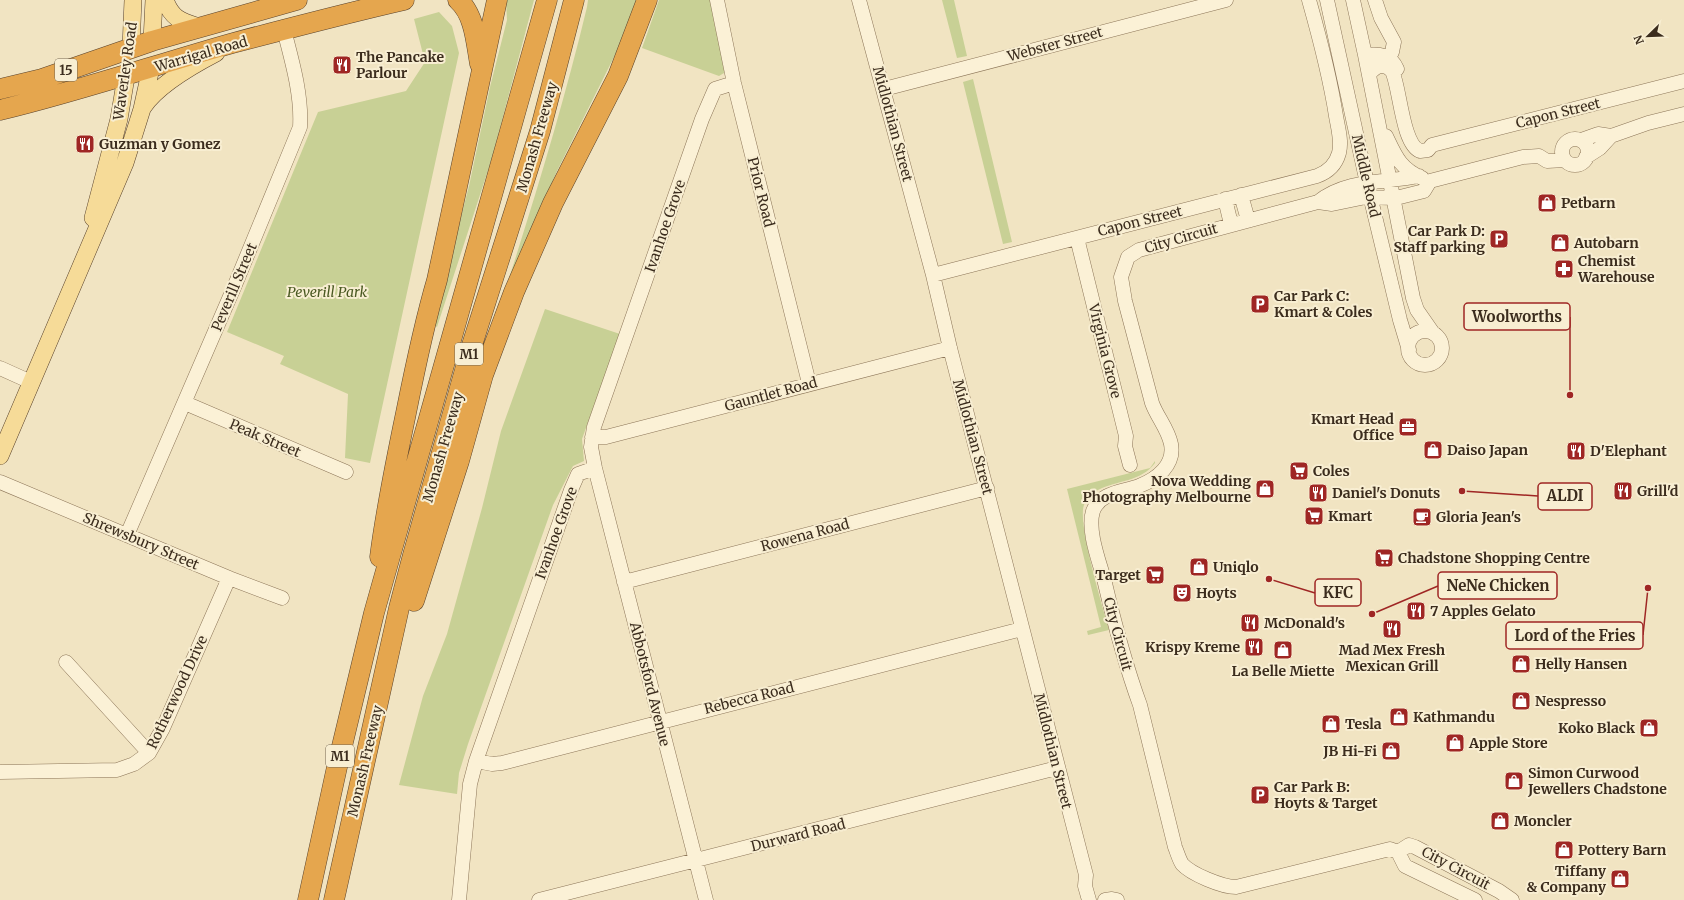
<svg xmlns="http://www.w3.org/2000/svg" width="1684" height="900" font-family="Merriweather,serif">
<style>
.green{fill:#c8d095}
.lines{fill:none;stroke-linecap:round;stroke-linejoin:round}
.minor-casing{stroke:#8c7558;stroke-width:15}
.major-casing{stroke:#59422c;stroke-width:18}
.highway-casing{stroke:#59422c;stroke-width:21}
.minor{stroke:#fbf1d6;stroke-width:14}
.major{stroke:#f6db98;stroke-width:17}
.highway{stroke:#e5a64e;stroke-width:20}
.labels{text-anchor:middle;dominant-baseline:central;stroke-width:4;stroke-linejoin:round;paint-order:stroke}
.shield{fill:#f8eed2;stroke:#746653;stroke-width:1}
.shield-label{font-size:13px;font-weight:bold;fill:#3b2c1d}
.street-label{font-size:14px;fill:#3b2c1d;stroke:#f8eed2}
.poi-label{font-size:14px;font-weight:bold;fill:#3b2c1d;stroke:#f8eed2;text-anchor:start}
.park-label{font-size:14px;font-style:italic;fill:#4a5922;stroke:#f8eed2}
.leader{fill:none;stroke:#9f2624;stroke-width:1.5}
.callout-dot{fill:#9f2624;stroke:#f8eed2;stroke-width:1.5}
.callout{fill:#f8eed2;stroke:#9f2624;stroke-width:1.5}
.callout-label{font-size:15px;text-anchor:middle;font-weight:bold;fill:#3b2c1d}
</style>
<rect width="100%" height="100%" fill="#f1e4c2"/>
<!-- green -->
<path class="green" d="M 506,0 L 534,0 L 492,158 L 437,327 L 433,324 L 469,186 L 490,87 L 507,20 Z
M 588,0 L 638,0 L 624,37 L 557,171 L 505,291 C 535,197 564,103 587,7 Z
M 659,0 L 712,0 L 725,68 L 724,73 L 719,76 L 642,48 Z
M 942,0 L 954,0 L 967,56 L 957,58 Z
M 439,12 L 452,26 L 459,53 L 370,463 L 345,458 L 348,394 L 280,364 L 284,356 L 227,332 L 318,112 L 406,91 L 425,62 L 414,19 Z
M 973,79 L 1012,242 L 1003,244 L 963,82 Z
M 545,309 L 620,334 L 582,439 L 584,461 L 573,466 L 553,505 L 468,744 L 459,773 L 457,794 L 399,785 L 423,696 L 447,634 L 482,508 L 501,431 Z
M 1155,461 L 1155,463 C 1141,482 1117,480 1098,490 C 1092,493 1086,499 1084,505 C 1077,523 1103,608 1109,630 L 1088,635 L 1087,631 L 1101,627 L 1067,489 L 1150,468 Z"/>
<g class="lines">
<defs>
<path id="minor" d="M 717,0 L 734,83 L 809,383
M 859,0 L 933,275 L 950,348 L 1086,875 L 1085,886 L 1089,900
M 1327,0 L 1367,183 L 1400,320 L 1409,350
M 1353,0 L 1365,55 L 1413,298 L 1417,310 L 1433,333
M 1375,0 L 1381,18 L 1394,42 L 1392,52 L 1385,65
M 1365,55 C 1380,53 1391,55 1397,69
M 1369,74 C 1376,66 1384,62 1392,71 C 1400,87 1402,144 1420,151 L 1428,150 L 1432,145 L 1684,81
M 884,89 L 1226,0
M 1386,136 C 1395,155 1400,169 1422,178
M1562 152a13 13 0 1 1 26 0a13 13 0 1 1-26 0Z
M 1581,140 L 1598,134 L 1611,136 L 1648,123 L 1684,114
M 1586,157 L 1600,148 L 1611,136
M 1419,176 C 1385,183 1346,179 1318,202 L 1150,247 L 1139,250 L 1128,257 L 1121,277 L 1125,301 L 1152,403 C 1157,417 1168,429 1171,444 C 1175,465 1157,479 1139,486 C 1123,492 1100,492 1093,511 C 1087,530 1099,561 1104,579 C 1114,622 1125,664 1140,705 L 1175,847 C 1177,852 1179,859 1182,864 C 1191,874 1222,887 1236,887 L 1390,849 L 1398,852 L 1405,866 L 1475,900
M 1430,181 L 1523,157 L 1539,156 L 1547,161 L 1565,160
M 1241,195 L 1248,220
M 1225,199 L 1231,224
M 1318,202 L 1332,204 L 1366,197 L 1396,198 L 1424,191 L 1430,181
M 1077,238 L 1126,436 L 1125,446 L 1130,465
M 933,275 L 1317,176 C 1328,172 1336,164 1339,153 C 1342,141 1338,128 1336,116 C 1330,77 1320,39 1309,0
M1408 348a17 17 0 1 1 34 0a17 17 0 1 1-34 0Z
M 0,368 L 31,382
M 185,403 L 346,472
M 592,437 L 606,437 L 950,348
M 0,482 L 229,578 L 282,598
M 127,535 L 235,285 L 300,127 C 302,95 292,61 284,30
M 624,582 L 987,488
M 66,662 L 149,753
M 476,761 L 492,764 L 502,763 L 1022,629
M 0,772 L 117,770 L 134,764 L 149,753 L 163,728 L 229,578
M 1398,852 L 1409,845 L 1415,847 L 1499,891 L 1512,900
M 459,900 L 470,784 L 476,761 L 571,490 L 578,474 L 595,468
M 539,900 L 1057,768
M 706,900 L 595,468 L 591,447 L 594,427 L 702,119 L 715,89 L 734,83
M 1105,900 L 1112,899 L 1117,900"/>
<path id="major" d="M 165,0 C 172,19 181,21 199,27
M 152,41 L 154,0
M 131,48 L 133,0
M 143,107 C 157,86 193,65 216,53
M 93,218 L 119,119 L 126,77
M 0,456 L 125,163 L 142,109 L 151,68"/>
<path id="highway" d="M 458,0 C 475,15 476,43 480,64
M 0,89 L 42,79 L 152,41 L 297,0
M 0,110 C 79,91 155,65 233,43 C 290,28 347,13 404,0
M 380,557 C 386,509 396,461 406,413 C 415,368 424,324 437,280 L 497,0
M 414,601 L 459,461 L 483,375 L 514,292 L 553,203 L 618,76 L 647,0
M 308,900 L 337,767 L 374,613 L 547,0
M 334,900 L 399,608 L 413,555 L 472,345 L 540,131 L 574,0"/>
</defs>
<!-- minor casing -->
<use href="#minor" class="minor-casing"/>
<!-- major casing -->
<use href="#major" class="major-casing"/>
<!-- highway casing -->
<use href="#highway" class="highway-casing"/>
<!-- minor -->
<use href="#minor" class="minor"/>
<!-- major -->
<use href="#major" class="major"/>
<!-- highway -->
<use href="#highway" class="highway"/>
</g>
<!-- icons -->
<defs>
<symbol id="restaurant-square" viewBox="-11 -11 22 22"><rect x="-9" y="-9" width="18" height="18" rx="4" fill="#9f2624" stroke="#f8eed2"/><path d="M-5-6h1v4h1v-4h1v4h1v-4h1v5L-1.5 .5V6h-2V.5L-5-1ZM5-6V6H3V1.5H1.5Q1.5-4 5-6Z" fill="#fff"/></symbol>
<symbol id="shop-square" viewBox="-11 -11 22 22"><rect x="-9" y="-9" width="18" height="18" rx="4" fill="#9f2624" stroke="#f8eed2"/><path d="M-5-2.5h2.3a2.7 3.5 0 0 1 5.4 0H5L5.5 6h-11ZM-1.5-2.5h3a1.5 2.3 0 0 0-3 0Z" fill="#fff"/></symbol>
<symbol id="parking-square" viewBox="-11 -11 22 22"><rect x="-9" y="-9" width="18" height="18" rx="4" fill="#9f2624" stroke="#f8eed2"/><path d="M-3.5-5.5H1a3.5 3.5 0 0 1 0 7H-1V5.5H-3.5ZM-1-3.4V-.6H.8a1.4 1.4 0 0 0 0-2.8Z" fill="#fff"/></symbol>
<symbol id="pharmacy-square" viewBox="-11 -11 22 22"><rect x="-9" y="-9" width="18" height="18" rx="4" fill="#9f2624" stroke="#f8eed2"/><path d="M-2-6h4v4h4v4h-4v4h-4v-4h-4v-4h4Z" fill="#fff"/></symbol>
<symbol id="office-square" viewBox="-11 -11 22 22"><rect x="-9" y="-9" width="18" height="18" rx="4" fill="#9f2624" stroke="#f8eed2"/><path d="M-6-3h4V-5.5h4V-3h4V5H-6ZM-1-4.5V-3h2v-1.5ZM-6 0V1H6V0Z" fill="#fff"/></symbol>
<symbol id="supermarket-square" viewBox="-11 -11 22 22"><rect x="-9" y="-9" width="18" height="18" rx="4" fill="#9f2624" stroke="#f8eed2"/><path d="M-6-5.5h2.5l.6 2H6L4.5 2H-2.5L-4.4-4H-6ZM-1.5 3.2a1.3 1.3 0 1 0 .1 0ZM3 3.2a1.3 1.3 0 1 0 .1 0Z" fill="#fff"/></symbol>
<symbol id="cafe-square" viewBox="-11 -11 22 22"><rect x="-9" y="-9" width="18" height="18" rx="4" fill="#9f2624" stroke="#f8eed2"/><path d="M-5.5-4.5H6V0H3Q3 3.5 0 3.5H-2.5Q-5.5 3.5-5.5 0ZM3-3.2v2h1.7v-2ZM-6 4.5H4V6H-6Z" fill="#fff"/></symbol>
<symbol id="theatre-square" viewBox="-11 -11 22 22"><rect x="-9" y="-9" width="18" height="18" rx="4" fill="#9f2624" stroke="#f8eed2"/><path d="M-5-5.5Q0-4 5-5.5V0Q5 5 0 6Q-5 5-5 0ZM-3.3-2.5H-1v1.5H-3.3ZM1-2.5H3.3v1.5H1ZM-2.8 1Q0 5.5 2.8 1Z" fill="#fff"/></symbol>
</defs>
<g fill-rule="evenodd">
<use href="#restaurant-square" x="331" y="54" width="22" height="22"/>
<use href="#restaurant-square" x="74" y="133" width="22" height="22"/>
<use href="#shop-square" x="1536" y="192" width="22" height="22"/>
<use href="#parking-square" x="1488" y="228" width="22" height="22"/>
<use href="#shop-square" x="1549" y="232" width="22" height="22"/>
<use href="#pharmacy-square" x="1553" y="258" width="22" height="22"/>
<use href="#parking-square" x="1249" y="293" width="22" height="22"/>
<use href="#office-square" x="1397" y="416" width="22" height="22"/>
<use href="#shop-square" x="1422" y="439" width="22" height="22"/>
<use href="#restaurant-square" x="1565" y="440" width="22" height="22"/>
<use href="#supermarket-square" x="1288" y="460" width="22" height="22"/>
<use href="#shop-square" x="1254" y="478" width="22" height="22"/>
<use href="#restaurant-square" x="1612" y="480" width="22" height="22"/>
<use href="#restaurant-square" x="1307" y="482" width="22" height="22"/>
<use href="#supermarket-square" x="1303" y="505" width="22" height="22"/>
<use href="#cafe-square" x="1411" y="506" width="22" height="22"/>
<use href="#supermarket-square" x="1373" y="547" width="22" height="22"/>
<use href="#shop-square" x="1188" y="556" width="22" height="22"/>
<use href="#supermarket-square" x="1144" y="564" width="22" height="22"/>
<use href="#theatre-square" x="1171" y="582" width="22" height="22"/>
<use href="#restaurant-square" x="1405" y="600" width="22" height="22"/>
<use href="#restaurant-square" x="1239" y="612" width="22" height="22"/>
<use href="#restaurant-square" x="1381" y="618" width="22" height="22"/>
<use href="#restaurant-square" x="1243" y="636" width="22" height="22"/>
<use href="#shop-square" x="1272" y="639" width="22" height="22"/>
<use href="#shop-square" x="1510" y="653" width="22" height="22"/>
<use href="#shop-square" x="1510" y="690" width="22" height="22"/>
<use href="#shop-square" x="1388" y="706" width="22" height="22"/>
<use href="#shop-square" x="1320" y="713" width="22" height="22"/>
<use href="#shop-square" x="1638" y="717" width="22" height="22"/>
<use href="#shop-square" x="1444" y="732" width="22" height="22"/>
<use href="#shop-square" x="1380" y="740" width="22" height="22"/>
<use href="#shop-square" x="1503" y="770" width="22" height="22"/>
<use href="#parking-square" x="1249" y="784" width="22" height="22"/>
<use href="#shop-square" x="1489" y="810" width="22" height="22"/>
<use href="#shop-square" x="1553" y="839" width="22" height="22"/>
<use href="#shop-square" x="1609" y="868" width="22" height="22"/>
</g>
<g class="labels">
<!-- shield labels -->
<g class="shield">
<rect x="55" y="59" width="22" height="22" rx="3"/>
<rect x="455" y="343" width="28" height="22" rx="3"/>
<rect x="326" y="745" width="28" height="22" rx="3"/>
</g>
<g class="shield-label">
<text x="66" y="70">15</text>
<text x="469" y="354">M1</text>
<text x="340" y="756">M1</text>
</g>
<!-- street labels -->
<g class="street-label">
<text transform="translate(1055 44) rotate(-15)">Webster Street</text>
<text transform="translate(201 54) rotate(-16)">Warrigal Road</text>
<text transform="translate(125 71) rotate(-82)">Waverley Road</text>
<text transform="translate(1558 113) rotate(-14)">Capon Street</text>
<text transform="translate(893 124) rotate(75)">Midlothian Street</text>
<text transform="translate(537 137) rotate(-74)">Monash Freeway</text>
<text transform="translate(1366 176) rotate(77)">Middle Road</text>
<text transform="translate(761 192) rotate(76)">Prior Road</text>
<text transform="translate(1140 221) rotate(-14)">Capon Street</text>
<text transform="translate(665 226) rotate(-71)">Ivanhoe Grove</text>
<text transform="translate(1181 238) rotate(-16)">City Circuit</text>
<text transform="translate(234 287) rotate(-67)">Peverill Street</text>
<text transform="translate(1105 351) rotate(76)">Virginia Grove</text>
<text transform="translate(771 394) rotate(-15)">Gauntlet Road</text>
<text transform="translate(973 437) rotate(75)">Midlothian Street</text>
<text transform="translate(265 438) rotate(23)">Peak Street</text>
<text transform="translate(443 447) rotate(-74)">Monash Freeway</text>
<text transform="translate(556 533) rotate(-70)">Ivanhoe Grove</text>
<text transform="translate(805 535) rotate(-15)">Rowena Road</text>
<text transform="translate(141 541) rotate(23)">Shrewsbury Street</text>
<text transform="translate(1118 634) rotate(75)">City Circuit</text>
<text transform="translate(650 684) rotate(76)">Abbotsford Avenue</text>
<text transform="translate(177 692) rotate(-65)">Rotherwood Drive</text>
<text transform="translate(749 698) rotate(-14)">Rebecca Road</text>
<text transform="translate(1053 751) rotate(76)">Midlothian Street</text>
<text transform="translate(365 761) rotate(-77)">Monash Freeway</text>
<text transform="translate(798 835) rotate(-14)">Durward Road</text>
<text transform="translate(1456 868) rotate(28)">City Circuit</text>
</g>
<!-- poi labels -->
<g class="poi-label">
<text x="356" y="57">The Pancake<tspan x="356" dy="16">Parlour</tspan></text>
<text x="99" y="144">Guzman y Gomez</text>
<text x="1561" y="203">Petbarn</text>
<text x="1485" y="231" text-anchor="end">Car Park D:<tspan x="1485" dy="16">Staff parking</tspan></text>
<text x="1574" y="243">Autobarn</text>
<text x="1578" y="261">Chemist<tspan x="1578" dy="16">Warehouse</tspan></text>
<text x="1274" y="296">Car Park C:<tspan x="1274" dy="16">Kmart &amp; Coles</tspan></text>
<text x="1394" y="419" text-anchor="end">Kmart Head<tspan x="1394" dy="16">Office</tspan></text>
<text x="1447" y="450">Daiso Japan</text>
<text x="1590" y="451">D'Elephant</text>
<text x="1313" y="471">Coles</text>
<text x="1251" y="481" text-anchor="end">Nova Wedding<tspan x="1251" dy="16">Photography Melbourne</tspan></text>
<text x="1637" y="491">Grill'd</text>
<text x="1332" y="493">Daniel's Donuts</text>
<text x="1328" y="516">Kmart</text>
<text x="1436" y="517">Gloria Jean's</text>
<text x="1398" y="558">Chadstone Shopping Centre</text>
<text x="1213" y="567">Uniqlo</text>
<text x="1141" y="575" text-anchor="end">Target</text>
<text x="1196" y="593">Hoyts</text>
<text x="1430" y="611">7 Apples Gelato</text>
<text x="1264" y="623">McDonald's</text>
<text x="1240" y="647" text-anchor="end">Krispy Kreme</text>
<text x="1392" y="650" text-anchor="middle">Mad Mex Fresh<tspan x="1392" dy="16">Mexican Grill</tspan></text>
<text x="1535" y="664">Helly Hansen</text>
<text x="1283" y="671" text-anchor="middle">La Belle Miette</text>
<text x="1535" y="701">Nespresso</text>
<text x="1413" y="717">Kathmandu</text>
<text x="1345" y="724">Tesla</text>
<text x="1635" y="728" text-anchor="end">Koko Black</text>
<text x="1469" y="743">Apple Store</text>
<text x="1377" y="751" text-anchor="end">JB Hi-Fi</text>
<text x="1528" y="773">Simon Curwood<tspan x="1528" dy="16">Jewellers Chadstone</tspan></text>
<text x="1274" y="787">Car Park B:<tspan x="1274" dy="16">Hoyts &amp; Target</tspan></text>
<text x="1514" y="821">Moncler</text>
<text x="1578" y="850">Pottery Barn</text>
<text x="1606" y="871" text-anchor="end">Tiffany<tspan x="1606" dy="16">&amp; Company</tspan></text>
</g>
<!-- park labels -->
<g class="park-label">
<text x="327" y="292">Peverill Park</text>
</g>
</g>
<!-- callouts -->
<path class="leader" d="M1570 395L1570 317M1462 491L1538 496M1372 614L1438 586M1269 579L1315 593M1648 588L1643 635"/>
<g class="callout-dot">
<circle cx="1570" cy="395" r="4"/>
<circle cx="1462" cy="491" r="4"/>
<circle cx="1372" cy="614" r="4"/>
<circle cx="1269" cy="579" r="4"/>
<circle cx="1648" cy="588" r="4"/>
</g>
<g class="callout">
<rect x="1464" y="303" width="106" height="27" rx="4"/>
<rect x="1538" y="483" width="54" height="27" rx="4"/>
<rect x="1438" y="572" width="119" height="27" rx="4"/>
<rect x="1315" y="579" width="46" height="27" rx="4"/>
<rect x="1506" y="622" width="137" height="27" rx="4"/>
</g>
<g class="callout-label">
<text x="1517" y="322">Woolworths</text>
<text x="1565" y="501">ALDI</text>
<text x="1498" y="591">NeNe Chicken</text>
<text x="1338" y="598">KFC</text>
<text x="1575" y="641">Lord of the Fries</text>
</g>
<!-- north arrow -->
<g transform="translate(1648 36) rotate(247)" stroke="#f8eed2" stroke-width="3" paint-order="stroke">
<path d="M0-3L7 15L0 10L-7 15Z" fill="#3b2c1d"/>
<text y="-6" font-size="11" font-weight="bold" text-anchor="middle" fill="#3b2c1d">N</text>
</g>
</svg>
